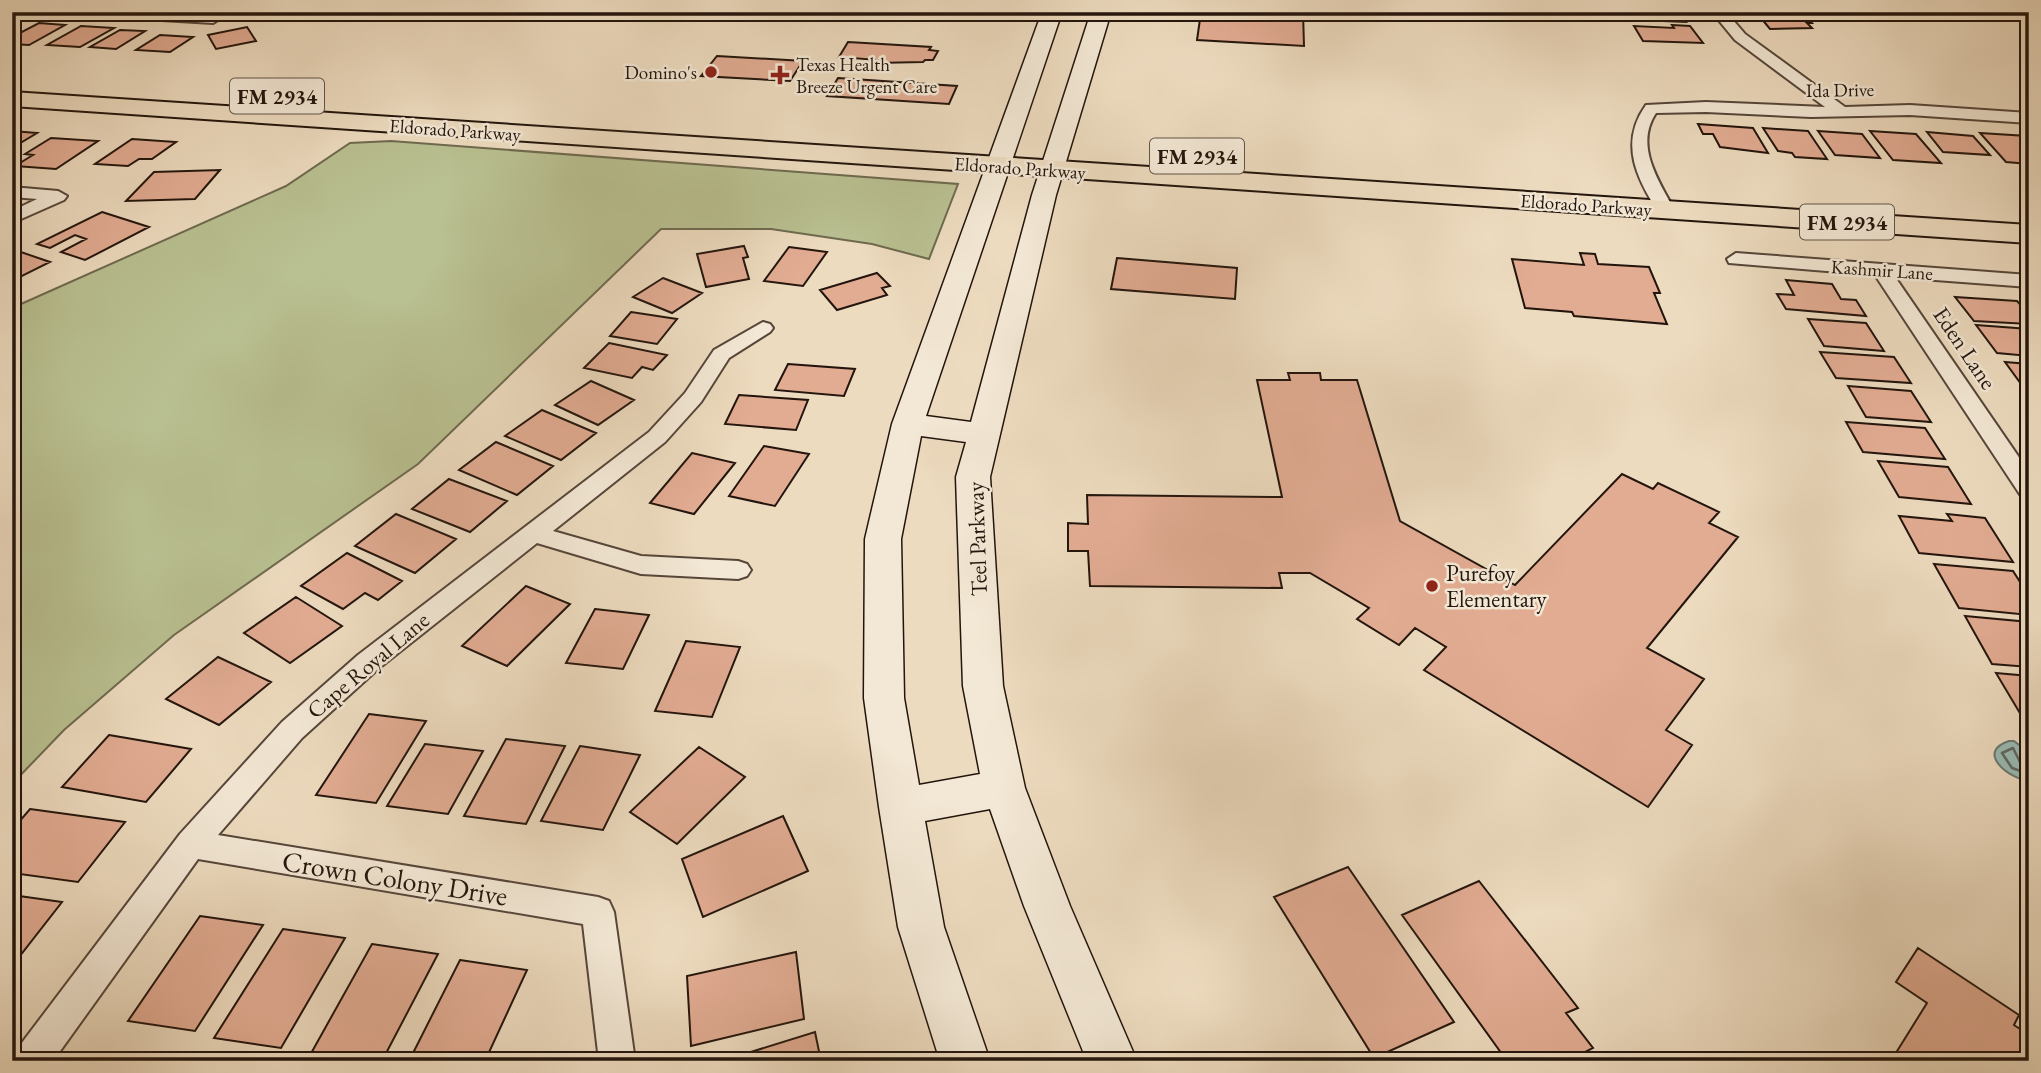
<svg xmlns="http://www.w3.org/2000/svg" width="2041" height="1073" font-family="'EB Garamond',serif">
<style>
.green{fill:#b9c091;stroke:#6e6a4f;stroke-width:2}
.water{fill:#99bbb5;stroke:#6a7972;stroke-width:2}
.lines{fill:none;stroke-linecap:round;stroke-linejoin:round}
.shore{stroke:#5e6861;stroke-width:2.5}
.building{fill:#e2ac93;stroke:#23150d;stroke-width:2}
.minor-casing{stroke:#56463a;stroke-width:4}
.secondary-casing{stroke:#23150d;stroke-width:3}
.primary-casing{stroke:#23150d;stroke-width:4}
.minor{fill:#f3e8d5;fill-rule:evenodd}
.secondary{fill:#f3e8d5;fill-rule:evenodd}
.primary{fill:#eddbbf;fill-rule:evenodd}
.poi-dot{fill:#8f2418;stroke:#f3e8d5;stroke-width:2.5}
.labels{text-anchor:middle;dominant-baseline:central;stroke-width:5;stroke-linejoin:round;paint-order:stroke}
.far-poi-label{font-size:19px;fill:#23150d;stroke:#f3e8d5;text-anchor:start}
.far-street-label{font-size:19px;fill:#23150d;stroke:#f3e8d5}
.shield{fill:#f3e8d5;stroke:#615449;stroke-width:2}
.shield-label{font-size:21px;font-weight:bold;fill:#23150d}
.street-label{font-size:23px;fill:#23150d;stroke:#f3e8d5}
.poi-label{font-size:23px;fill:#23150d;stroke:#f3e8d5;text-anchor:start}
.near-street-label{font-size:28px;fill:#23150d;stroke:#f3e8d5}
</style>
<rect width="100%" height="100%" fill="#eddbbf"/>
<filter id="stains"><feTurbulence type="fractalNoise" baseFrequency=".00286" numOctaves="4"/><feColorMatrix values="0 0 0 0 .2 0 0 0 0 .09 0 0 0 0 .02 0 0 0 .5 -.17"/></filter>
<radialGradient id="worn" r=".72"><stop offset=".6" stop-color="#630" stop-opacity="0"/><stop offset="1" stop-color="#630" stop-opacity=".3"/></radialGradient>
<!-- green -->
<path class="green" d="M 391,141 L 958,184 L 929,259 L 872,244 L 771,229 L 661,229 L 418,464 L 174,635 L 64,730 L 12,784 L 12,308 L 286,186 L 350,143 Z"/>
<!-- water -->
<path class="water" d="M 2009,741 L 2014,741 L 2023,748 L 2029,781 C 2009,779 1975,752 2009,741 Z"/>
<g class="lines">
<!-- shore -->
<path class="shore" d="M 2029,765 L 2020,762 L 2013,748 L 2002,753 L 2012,768 L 2029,774"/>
</g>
<!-- building -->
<path class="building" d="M 268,12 L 306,12 L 292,13 L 285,18 L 262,17 Z
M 1201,12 L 1303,12 L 1304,46 L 1197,40 Z
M 1477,12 L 1506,13 L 1509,21 L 1479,20 Z
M 1633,12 L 1679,12 L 1686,22 L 1638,20 Z
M 1756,12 L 1804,14 L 1812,23 L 1807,23 L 1812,28 L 1770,29 Z
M 39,23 L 65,25 L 29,45 L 12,44 L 12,37 Z
M 1672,25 L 1690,26 L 1703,43 L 1643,41 L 1634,26 L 1674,28 Z
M 81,26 L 114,28 L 80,47 L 47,45 Z
M 247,27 L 256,41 L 216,49 L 208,35 Z
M 120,30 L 145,31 L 116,49 L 90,47 Z
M 160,35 L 193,37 L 170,52 L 136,50 Z
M 848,42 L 931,47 L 929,50 L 938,51 L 933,60 L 925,60 L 923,62 L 876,63 L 878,60 L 839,57 Z
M 717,56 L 803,61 L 790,81 L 701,76 Z
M 838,78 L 957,86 L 949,104 L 827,96 Z
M 1698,124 L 1753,128 L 1768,153 L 1720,147 L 1713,134 L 1703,134 Z
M 1763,128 L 1808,131 L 1827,159 L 1795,157 L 1792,153 L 1778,151 Z
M 12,131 L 37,133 L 12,148 Z
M 1818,131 L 1862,134 L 1880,158 L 1835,155 Z
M 1870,131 L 1916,134 L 1941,163 L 1893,160 Z
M 1927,132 L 1973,136 L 1990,155 L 1943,152 Z
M 1980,133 L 2027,136 L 2029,164 L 2006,162 Z
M 51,138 L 98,141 L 56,169 L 15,166 L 33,155 L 25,154 Z
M 132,139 L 176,142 L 152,159 L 139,159 L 128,166 L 95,164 Z
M 220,170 L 195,199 L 126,201 L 154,172 Z
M 102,212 L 149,227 L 85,260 L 61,252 L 86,239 L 75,235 L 50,248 L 37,244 Z
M 744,246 L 748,257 L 743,258 L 749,279 L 706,287 L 697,254 Z
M 789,247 L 827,252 L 803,286 L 764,281 Z
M 12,249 L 50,262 L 12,281 Z
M 1580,253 L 1595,254 L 1598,264 L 1649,267 L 1660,293 L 1654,293 L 1667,324 L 1574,316 L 1572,312 L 1525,308 L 1512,259 L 1584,265 Z
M 1117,258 L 1237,268 L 1235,299 L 1111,289 Z
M 877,273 L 890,286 L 882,288 L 887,295 L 837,310 L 820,290 Z
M 663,278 L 702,293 L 672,313 L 633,297 Z
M 1786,280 L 1832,284 L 1841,299 L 1856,300 L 1866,316 L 1786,309 L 1777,294 L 1794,295 Z
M 1955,297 L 2017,301 L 2029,314 L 2029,324 L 1974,321 Z
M 631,312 L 677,319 L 657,344 L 610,336 Z
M 1808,319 L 1866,323 L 1884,351 L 1824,346 Z
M 1976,325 L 2029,329 L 2029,356 L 1997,353 Z
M 609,343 L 667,355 L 653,370 L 642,367 L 632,378 L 584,368 Z
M 1820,352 L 1894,357 L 1911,383 L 1836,378 Z
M 2005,362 L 2029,364 L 2029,389 L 2024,388 Z
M 788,364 L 855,369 L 844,396 L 775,390 Z
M 1288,373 L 1320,373 L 1321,380 L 1357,380 L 1400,521 L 1515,585 L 1622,474 L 1653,489 L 1658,483 L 1719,512 L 1709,523 L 1738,537 L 1647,648 L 1704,679 L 1666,730 L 1692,745 L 1648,807 L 1424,670 L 1446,647 L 1415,628 L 1399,645 L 1357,619 L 1369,608 L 1310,573 L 1279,573 L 1282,588 L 1090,586 L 1088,551 L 1068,551 L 1068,523 L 1088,524 L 1087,495 L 1282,497 L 1257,380 L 1290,380 Z
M 591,381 L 634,400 L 598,425 L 555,405 Z
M 1848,386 L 1911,391 L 1931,422 L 1866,417 Z
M 739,395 L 808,400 L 796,430 L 725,424 Z
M 542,410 L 596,433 L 561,460 L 505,436 Z
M 1846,422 L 1925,428 L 1945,459 L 1863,452 Z
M 496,442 L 553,466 L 517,495 L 459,470 Z
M 764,446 L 809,454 L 775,506 L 729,496 Z
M 692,453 L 735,463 L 694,514 L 650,503 Z
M 1878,461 L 1948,467 L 1971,504 L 1899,497 Z
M 449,479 L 507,501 L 470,532 L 412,509 Z
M 396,514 L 456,539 L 415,573 L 355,546 Z
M 1947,514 L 1985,518 L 2013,562 L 1919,553 L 1899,516 L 1952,521 Z
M 347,553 L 402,581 L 378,600 L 365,593 L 343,609 L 301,586 Z
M 1934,564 L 2013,571 L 2029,596 L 2029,615 L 1959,608 Z
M 526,586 L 570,604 L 507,666 L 462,646 Z
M 296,597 L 342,626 L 290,663 L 244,633 Z
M 595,609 L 649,615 L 623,669 L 566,663 Z
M 1965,616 L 2029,622 L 2029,667 L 1992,664 Z
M 686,641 L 740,647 L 712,717 L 655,711 Z
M 218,657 L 271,682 L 219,725 L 166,699 Z
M 1996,673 L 2029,676 L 2029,726 L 2027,725 Z
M 369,714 L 426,721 L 376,803 L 316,795 Z
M 109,735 L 191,749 L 146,802 L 62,787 Z
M 506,739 L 565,746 L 526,824 L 464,816 Z
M 425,744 L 483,751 L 448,814 L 387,806 Z
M 580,746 L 640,755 L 603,830 L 541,821 Z
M 699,747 L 745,777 L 677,844 L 630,812 Z
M 30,809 L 125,822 L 78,882 L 12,873 L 12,830 Z
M 783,816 L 808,871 L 703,917 L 682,859 Z
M 1348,867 L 1454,1022 L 1374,1058 L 1274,897 Z
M 1479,881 L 1578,1008 L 1566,1013 L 1593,1048 L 1568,1061 L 1507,1061 L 1402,915 Z
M 12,895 L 62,902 L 12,966 Z
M 200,916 L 263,925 L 195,1031 L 128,1021 Z
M 283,929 L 345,938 L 281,1048 L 214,1038 Z
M 372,944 L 438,954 L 382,1061 L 334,1061 L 309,1057 Z
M 1918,948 L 2019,1015 L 2014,1025 L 2029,1035 L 2029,1061 L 1900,1061 L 1894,1056 L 1927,1003 L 1896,982 Z
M 796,952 L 804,1019 L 691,1046 L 687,976 Z
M 460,960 L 527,970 L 485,1061 L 409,1061 Z
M 815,1032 L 821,1061 L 722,1061 Z"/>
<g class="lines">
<defs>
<path id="minor" d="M 85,12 L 210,15 L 231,12 L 213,23 L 92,16 Z
M 1712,12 L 1726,12 L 1745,34 L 1845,107 L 1910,105 L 2029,113 L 2029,123 L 1910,115 L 1811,117 L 1706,112 L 1656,113 C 1634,146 1659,181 1675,211 L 1672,215 L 1660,215 C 1636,178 1619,143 1646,105 L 1706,102 L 1825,107 L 1735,40 Z
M 12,187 L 58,191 L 67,196 L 64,200 L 12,223 L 12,211 L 37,199 L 12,197 Z
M 1736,253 L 2029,275 L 2029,287 L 1895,277 L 2029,472 L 2029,498 L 2021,496 L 1875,275 L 1729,263 L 1727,259 Z
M 763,322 L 770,324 L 773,328 L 770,332 L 729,358 L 701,402 L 665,442 L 553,531 L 641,556 L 738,561 L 747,564 L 751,570 L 747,576 L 738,579 L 641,574 L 537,543 L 378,669 L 302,738 L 218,835 L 598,897 L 609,901 L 614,912 L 635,1061 L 599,1061 L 583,924 L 198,859 L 53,1061 L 13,1061 L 18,1048 L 180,834 L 282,722 L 358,655 L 649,432 L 685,393 L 714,350 Z"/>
<path id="secondary" d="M 1042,12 L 1062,12 L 926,416 L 971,422 L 1032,195 L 1091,12 L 1111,12 L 1056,195 L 990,477 L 1003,686 L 1025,788 L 1070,906 L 1137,1061 L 1087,1061 L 1024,906 L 990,809 L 925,821 L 944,927 L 990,1061 L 940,1061 L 898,927 L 879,807 L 864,698 L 865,539 L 892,424 ZM 921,436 L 966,442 L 956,477 L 963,686 L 980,774 L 919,785 L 904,698 L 901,539 Z"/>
<path id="primary" d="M 12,92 L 2029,225 L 2029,243 L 12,106 Z"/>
</defs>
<!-- minor casing -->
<use href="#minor" class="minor-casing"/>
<!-- secondary casing -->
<use href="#secondary" class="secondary-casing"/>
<!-- primary casing -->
<use href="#primary" class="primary-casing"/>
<!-- minor -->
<use href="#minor" class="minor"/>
<!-- secondary -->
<use href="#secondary" class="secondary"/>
<!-- primary -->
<use href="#primary" class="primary"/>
</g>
<!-- markers -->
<g class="poi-dot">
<circle cx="711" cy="72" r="7"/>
<path d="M776.5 64.5h7v7h7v7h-7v7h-7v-7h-7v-7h7z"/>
<circle cx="1432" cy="586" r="7"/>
</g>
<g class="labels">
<!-- far-poi labels -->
<g class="far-poi-label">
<text x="796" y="64">Texas Health<tspan x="796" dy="22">Breeze Urgent Care</tspan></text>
<text x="697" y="72" text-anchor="end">Domino's</text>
</g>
<!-- far-street labels -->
<g class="far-street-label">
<text transform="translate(1840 90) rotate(-1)">Ida Drive</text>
<text transform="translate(455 130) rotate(4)">Eldorado Parkway</text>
<text transform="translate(1020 168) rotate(4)">Eldorado Parkway</text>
<text transform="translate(1586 205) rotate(4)">Eldorado Parkway</text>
<text transform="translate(1882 270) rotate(4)">Kashmir Lane</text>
</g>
<!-- shield labels -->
<g class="shield">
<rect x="230" y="78.5" width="94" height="35" rx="5"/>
<rect x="1150" y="138.5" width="94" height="35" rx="5"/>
<rect x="1800" y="204.5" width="94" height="35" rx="5"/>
</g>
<g class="shield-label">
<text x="277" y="96">FM 2934</text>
<text x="1197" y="156">FM 2934</text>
<text x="1847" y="222">FM 2934</text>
</g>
<!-- street labels -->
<g class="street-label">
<text transform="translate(1965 348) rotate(56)">Eden Lane</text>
<text transform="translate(977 539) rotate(-92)">Teel Parkway</text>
<text transform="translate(368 665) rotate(-40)">Cape Royal Lane</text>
</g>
<!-- poi labels -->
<g class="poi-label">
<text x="1446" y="573">Purefoy<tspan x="1446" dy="26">Elementary</tspan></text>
</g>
<!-- near-street labels -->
<g class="near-street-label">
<text transform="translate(395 878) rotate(9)">Crown Colony Drive</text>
</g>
</g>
<!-- margin -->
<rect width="2041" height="1073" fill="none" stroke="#eddbbf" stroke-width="42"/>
<rect x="14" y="14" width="2013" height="1045" fill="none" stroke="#23150d" stroke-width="3.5"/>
<rect x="21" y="21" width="1999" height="1031" fill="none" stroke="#23150d" stroke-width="2"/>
<rect width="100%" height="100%" filter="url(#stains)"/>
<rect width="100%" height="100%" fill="url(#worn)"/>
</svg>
